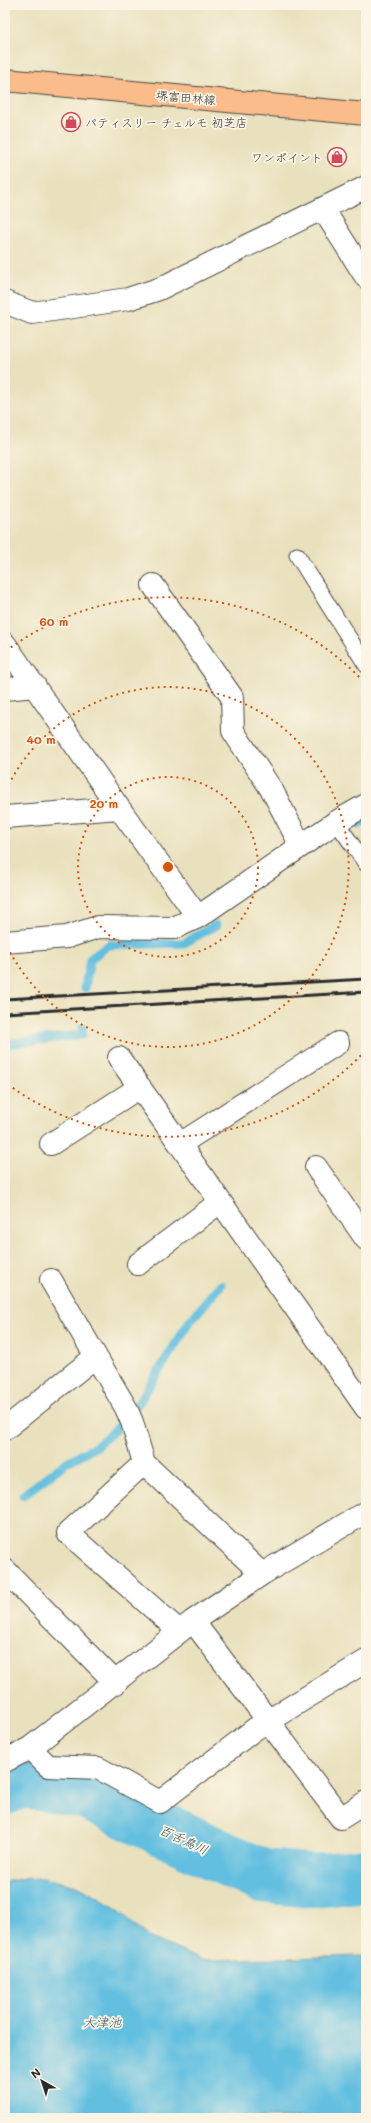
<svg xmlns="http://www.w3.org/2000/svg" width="371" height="2123" font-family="Mali,'Klee One',sans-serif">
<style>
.water{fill:#62bfe0;stroke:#467586}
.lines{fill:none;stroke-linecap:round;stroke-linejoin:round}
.stream{stroke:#62bfe0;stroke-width:9}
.river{stroke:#62bfe0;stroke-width:54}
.lane-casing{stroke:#484641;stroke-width:17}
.street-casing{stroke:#484641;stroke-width:24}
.primary-casing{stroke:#484641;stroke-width:24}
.lane{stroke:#fff;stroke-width:15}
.street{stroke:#fff;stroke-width:22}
.primary{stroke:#fabc8b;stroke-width:22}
.rail{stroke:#2b2b2b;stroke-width:3}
.ring{fill:none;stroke:#d5540f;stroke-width:2;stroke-dasharray:2 4}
.labels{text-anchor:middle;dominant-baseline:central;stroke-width:3.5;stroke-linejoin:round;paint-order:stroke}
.street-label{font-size:12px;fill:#2b2b2b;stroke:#fcf5e5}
.poi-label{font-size:12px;fill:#2b2b2b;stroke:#fcf5e5;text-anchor:start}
.water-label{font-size:13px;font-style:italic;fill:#3c5761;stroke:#fcf5e5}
.centre{fill:#d5540f;stroke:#fcf5e5;stroke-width:2}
.ring-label{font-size:12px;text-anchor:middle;font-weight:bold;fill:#d5540f;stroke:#fcf5e5;stroke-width:3.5;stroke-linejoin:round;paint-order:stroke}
</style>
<rect width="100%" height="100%" fill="#fcf5e5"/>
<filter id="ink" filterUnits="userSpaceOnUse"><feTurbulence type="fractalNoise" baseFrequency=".025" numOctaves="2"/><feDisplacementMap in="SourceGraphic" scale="8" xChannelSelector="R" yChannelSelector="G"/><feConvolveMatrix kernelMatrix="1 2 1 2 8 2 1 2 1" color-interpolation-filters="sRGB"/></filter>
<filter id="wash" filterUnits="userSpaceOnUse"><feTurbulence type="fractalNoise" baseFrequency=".012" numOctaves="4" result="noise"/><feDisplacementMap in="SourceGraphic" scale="16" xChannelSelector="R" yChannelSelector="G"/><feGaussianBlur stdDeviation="0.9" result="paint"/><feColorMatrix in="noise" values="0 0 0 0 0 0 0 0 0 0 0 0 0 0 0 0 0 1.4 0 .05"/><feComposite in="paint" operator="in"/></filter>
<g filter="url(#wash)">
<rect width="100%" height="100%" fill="#e9e1bd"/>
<!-- water -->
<path class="water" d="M 43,1878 L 77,1886 L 98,1897 L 120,1912 L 149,1937 L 201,1960 L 366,1956 L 366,2118 L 5,2118 L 5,1882 L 19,1879 Z"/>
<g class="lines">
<!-- stream -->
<path class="stream" d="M 360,824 L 366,821
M 85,988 L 90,959 L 109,945 L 184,943 L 216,925
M 5,1044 L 82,1035 L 82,1028
M 23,1495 L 67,1462 L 97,1446 L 119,1426 L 140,1401 L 190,1321 L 221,1285"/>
<!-- river -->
<path class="river" d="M 5,1788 L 23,1781 L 84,1792 L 262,1876 L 314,1881 L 366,1875"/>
</g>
</g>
<g filter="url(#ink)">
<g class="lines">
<defs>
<path id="lane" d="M 297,555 L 366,665
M 336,822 L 366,864"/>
<path id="street" d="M 323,209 L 366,277
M 5,302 L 32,313 L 128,299 L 159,289 L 366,187
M 153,585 L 232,697 L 233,731 L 273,792 L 301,846
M 5,644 L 119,808 L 198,917
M 5,689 L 35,686
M 5,817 L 119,808
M 5,942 L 67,937 L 98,927 L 174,928 L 198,917 L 336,822 L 366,805
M 119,1058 L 366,1408
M 51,1144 L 140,1087
M 180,1144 L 338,1043
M 316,1167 L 366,1239
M 138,1264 L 220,1202
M 51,1280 L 126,1408 L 132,1422 L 144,1463 L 68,1533 L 179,1631
M 5,1429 L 95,1357
M 144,1463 L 262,1574
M 5,1570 L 116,1683
M 193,1621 L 341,1818 L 366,1802
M 30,1748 L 48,1766 L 98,1768 L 160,1802 L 255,1729 L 366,1661
M 5,1761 L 30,1748 L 193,1621 L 262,1574 L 366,1512"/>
<path id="primary" d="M 5,80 L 366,114"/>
</defs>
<!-- lane casing -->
<use href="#lane" class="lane-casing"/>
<!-- street casing -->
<use href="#street" class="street-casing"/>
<!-- primary casing -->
<use href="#primary" class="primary-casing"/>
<!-- lane -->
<use href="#lane" class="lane"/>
<!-- street -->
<use href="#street" class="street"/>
<!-- primary -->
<use href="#primary" class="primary"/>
<!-- rail -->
<path class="rail" d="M 5,999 L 366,979
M 5,1013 L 366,992"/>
</g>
</g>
<!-- distance rings -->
<g class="ring">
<circle cx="168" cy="867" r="90"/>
<path d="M6 790A180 180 0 1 1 6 944"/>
<path d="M365 1051A270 270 0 0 1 6 1083M6 651A270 270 0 0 1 365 683"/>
</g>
<!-- icons -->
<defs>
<symbol id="shop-ring" viewBox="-11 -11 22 22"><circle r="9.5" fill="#fcf5e5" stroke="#d1495b" stroke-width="1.5"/><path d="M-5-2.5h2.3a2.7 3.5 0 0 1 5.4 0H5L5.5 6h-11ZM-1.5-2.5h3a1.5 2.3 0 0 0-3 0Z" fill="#d1495b"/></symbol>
</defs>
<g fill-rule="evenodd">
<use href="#shop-ring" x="60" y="111" width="22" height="22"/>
<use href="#shop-ring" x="326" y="146" width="22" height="22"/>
</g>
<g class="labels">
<!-- street labels -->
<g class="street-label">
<text transform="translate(186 97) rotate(5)">堺富田林線</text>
</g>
<!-- poi labels -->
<g class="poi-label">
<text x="85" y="122">パティスリー チェルモ 初芝店</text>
<text x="323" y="157" text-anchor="end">ワンポイント</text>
</g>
<!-- water labels -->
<g class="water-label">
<text transform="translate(184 1839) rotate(25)">百舌鳥川</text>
<text x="102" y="2021">大津池</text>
</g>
</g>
<circle cx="168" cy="867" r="6" class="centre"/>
<g class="ring-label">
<text x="54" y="626">60 m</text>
<text x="41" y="744">40 m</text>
<text x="104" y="808">20 m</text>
</g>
<!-- margin -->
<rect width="371" height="2123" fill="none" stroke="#fcf5e5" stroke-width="20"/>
<!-- north arrow -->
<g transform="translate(42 2081) rotate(321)" stroke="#fcf5e5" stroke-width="3" paint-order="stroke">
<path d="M0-3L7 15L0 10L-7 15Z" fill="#2b2b2b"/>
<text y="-6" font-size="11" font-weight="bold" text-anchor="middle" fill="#2b2b2b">N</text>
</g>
</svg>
